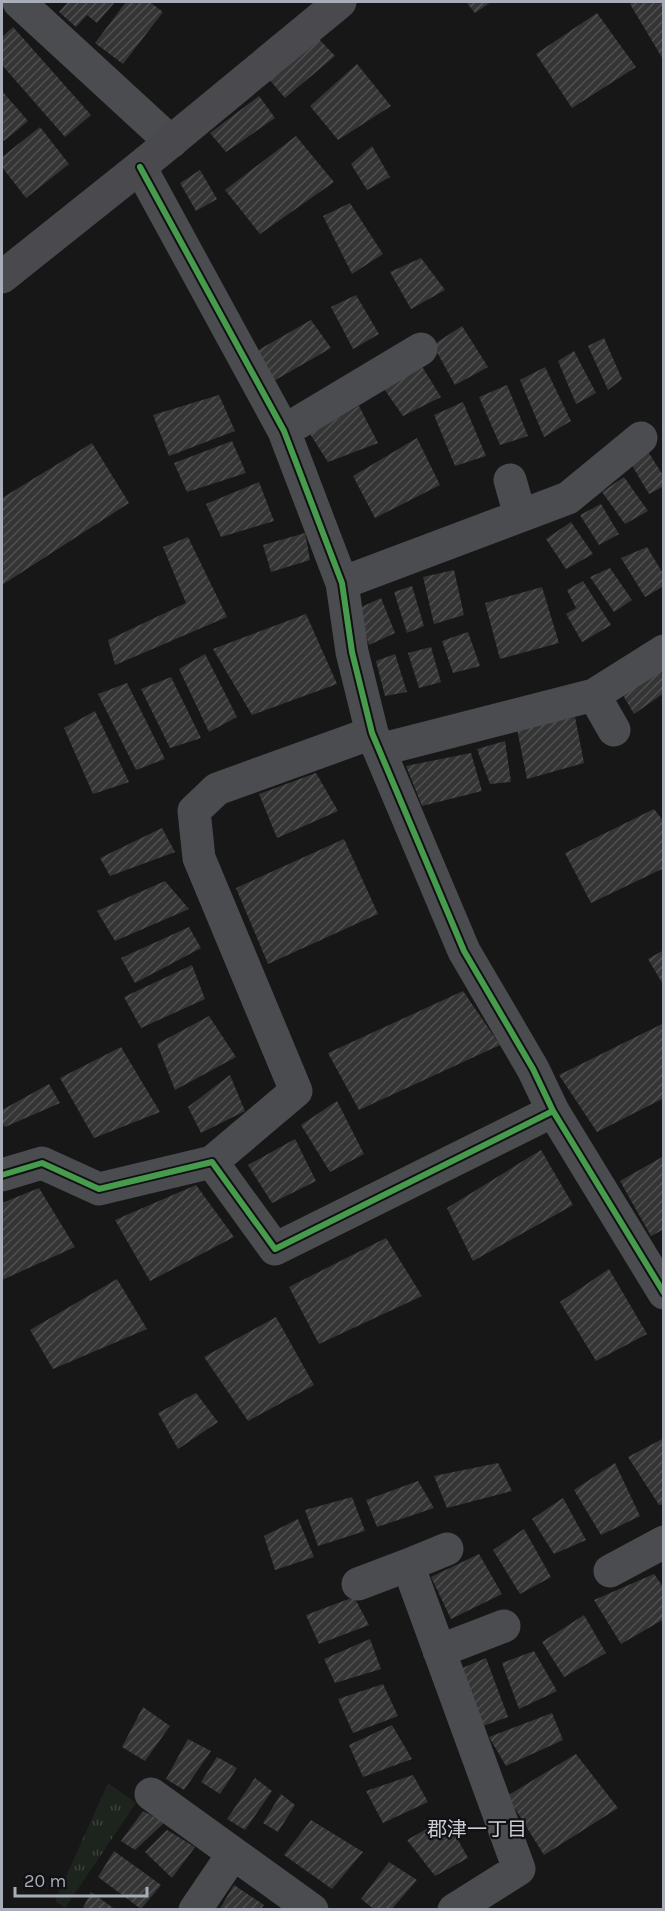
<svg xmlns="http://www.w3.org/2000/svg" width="665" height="1911" font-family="Karla,'Noto Sans JP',sans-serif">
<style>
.park{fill:url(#park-tufts)}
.building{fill:url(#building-hatch)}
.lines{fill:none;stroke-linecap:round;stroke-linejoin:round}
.street{stroke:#4b4c50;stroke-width:33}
.secondary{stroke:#4a4a4e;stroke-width:33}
.cycleway-casing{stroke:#111113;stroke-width:10}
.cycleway{stroke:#469c4c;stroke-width:6}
.labels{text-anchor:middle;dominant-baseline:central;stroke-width:4.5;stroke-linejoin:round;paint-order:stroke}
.neighbourhood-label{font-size:20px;fill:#c9ccd4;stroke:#111113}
</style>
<defs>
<pattern id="park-tufts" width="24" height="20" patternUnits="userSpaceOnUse" patternTransform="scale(1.5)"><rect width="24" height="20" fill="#1d241e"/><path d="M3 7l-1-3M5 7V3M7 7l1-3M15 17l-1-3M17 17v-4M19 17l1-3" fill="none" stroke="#3b413d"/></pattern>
<pattern id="building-hatch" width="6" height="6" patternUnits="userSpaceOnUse" patternTransform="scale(1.5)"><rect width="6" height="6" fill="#353536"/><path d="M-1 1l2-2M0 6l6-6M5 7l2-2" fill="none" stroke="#4f5051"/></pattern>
</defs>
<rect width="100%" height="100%" fill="#171717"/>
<!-- park -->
<path class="park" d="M 108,1783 L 136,1803 L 65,1908 L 55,1901 Z"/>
<!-- building -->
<path class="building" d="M 68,2 L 115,2 L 97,23 L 87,15 L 76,27 L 59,12 Z
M 126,2 L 150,2 L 163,12 L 123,64 L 95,43 Z
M 466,2 L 491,2 L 475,13 Z
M 633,2 L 664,2 L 664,61 L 630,4 Z
M 597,13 L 636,67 L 572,108 L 536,54 Z
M 13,27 L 91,115 L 65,137 L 2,65 L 2,37 Z
M 318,38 L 335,56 L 285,98 L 268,78 Z
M 357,64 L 391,106 L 338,140 L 310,106 Z
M 2,91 L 28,121 L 4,141 L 2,138 Z
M 259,96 L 275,118 L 226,152 L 210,133 Z
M 40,127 L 69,164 L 26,198 L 2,167 L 2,157 Z
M 296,136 L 334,182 L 260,234 L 225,190 Z
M 372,146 L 390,177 L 367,190 L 351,164 Z
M 200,170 L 217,199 L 196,211 L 180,183 Z
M 350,203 L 383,254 L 352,274 L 323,216 Z
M 421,258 L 445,290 L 411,309 L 390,272 Z
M 356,295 L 379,334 L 353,349 L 331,307 Z
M 311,320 L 331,348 L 272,382 L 255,352 Z
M 462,326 L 488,367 L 455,385 L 433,345 Z
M 604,338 L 622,379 L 608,390 L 588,346 Z
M 574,351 L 596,393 L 576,404 L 558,361 Z
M 421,365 L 441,397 L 403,416 L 382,386 Z
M 545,367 L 571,421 L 544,437 L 520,380 Z
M 507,385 L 528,436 L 500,445 L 479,397 Z
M 219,395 L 235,431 L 169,456 L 153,415 Z
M 463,402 L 486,456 L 455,466 L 434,415 Z
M 359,406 L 378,443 L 328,462 L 310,434 Z
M 417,438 L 440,485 L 375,518 L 353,476 Z
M 232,441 L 246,473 L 187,492 L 174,463 Z
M 92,443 L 129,503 L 2,585 L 2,498 Z
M 647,450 L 664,477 L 664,486 L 649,494 L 630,462 Z
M 624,477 L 648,511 L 625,524 L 602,492 Z
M 259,482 L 274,521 L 221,537 L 206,504 Z
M 601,504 L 619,534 L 599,545 L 580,515 Z
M 571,522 L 593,554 L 566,569 L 546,539 Z
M 305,533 L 310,560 L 271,572 L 263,545 Z
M 188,537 L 227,617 L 115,665 L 108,640 L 186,603 L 163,547 Z
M 647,547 L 664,575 L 664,586 L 645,597 L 621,558 Z
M 610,568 L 632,600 L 614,612 L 590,577 Z
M 454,570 L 464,615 L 434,624 L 423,577 Z
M 583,581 L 611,625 L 582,642 L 566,614 L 576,608 L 567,590 Z
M 412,586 L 424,626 L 407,633 L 394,592 Z
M 542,587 L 559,643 L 500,659 L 485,603 Z
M 381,598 L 395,633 L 369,645 L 357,609 Z
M 306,614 L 337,684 L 252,715 L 213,649 Z
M 468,632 L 480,666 L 453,673 L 442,641 Z
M 431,647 L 441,682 L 419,688 L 408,653 Z
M 205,654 L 237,717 L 209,732 L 179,669 Z
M 395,654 L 407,692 L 385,696 L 376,661 Z
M 658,667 L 664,676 L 664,693 L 634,714 L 620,690 Z
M 171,677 L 201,738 L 170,748 L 141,689 Z
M 127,683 L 165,759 L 136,770 L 98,694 Z
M 95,711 L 129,782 L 93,794 L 64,728 Z
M 575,717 L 584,763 L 527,779 L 517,729 Z
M 505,741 L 511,782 L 490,784 L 477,749 Z
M 471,753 L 482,791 L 422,806 L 406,766 Z
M 316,773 L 338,811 L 277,838 L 259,794 Z
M 654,809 L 664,822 L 664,868 L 591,903 L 565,853 Z
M 162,828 L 175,852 L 110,876 L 100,858 Z
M 344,839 L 378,914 L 268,964 L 236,888 Z
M 165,881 L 189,909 L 115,941 L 97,911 Z
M 189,927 L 201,948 L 135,983 L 121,958 Z
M 664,950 L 664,986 L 648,959 Z
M 192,965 L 205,999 L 141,1028 L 124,997 Z
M 463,991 L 500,1045 L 359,1110 L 328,1053 Z
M 209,1016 L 236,1057 L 175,1090 L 157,1044 Z
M 664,1023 L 664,1098 L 597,1132 L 559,1075 Z
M 121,1047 L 160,1112 L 94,1138 L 60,1078 Z
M 230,1075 L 245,1111 L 201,1133 L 188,1107 Z
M 49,1084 L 60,1103 L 5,1127 L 2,1122 L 2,1110 Z
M 337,1101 L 364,1154 L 330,1172 L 301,1125 Z
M 295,1139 L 316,1181 L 272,1203 L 248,1165 Z
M 541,1150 L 573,1205 L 473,1261 L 447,1208 Z
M 664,1156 L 664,1229 L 651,1236 L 620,1181 Z
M 196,1185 L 234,1237 L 150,1281 L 115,1220 Z
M 39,1188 L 75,1247 L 2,1280 L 2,1203 Z
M 386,1238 L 422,1296 L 319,1344 L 289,1287 Z
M 609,1269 L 647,1334 L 596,1361 L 560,1302 Z
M 117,1279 L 147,1329 L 53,1369 L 30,1330 Z
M 276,1317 L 314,1385 L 248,1421 L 204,1357 Z
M 196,1393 L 218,1422 L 178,1449 L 158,1413 Z
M 664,1438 L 664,1504 L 659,1505 L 628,1457 Z
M 498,1463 L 512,1491 L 447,1508 L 434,1476 Z
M 615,1463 L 640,1516 L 601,1535 L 574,1490 Z
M 418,1481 L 434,1508 L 377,1527 L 366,1500 Z
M 352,1497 L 365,1531 L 318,1546 L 305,1510 Z
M 563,1498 L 586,1540 L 554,1554 L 532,1519 Z
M 298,1519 L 314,1557 L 275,1570 L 264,1536 Z
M 524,1529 L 551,1577 L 520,1594 L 493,1550 Z
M 479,1554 L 502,1594 L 451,1619 L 431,1577 Z
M 654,1574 L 664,1588 L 664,1619 L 621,1644 L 594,1600 Z
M 354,1597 L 369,1625 L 319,1644 L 306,1615 Z
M 584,1615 L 606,1653 L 564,1677 L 542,1642 Z
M 370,1639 L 381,1669 L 335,1683 L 324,1659 Z
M 534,1651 L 557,1691 L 519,1709 L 502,1663 Z
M 486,1658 L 508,1717 L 480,1727 L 460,1669 Z
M 383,1684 L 398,1716 L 353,1733 L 338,1699 Z
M 143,1707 L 170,1726 L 145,1761 L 122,1747 Z
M 552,1713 L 563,1740 L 506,1766 L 489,1737 Z
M 392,1725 L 412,1759 L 363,1777 L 349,1745 Z
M 188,1739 L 211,1751 L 184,1790 L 166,1779 Z
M 576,1754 L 618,1808 L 544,1855 L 507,1796 Z
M 217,1757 L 237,1768 L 220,1794 L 201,1782 Z
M 413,1775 L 428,1802 L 383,1823 L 366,1791 Z
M 255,1778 L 272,1791 L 245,1830 L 227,1819 Z
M 281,1794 L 295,1805 L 278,1832 L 263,1823 Z
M 143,1811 L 165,1822 L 135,1850 L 121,1841 Z
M 446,1818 L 468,1858 L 435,1876 L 407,1840 Z
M 311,1820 L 363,1852 L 332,1889 L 284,1855 Z
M 167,1830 L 195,1847 L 172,1878 L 145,1852 Z
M 114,1851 L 161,1885 L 141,1909 L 98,1877 Z
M 389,1862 L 417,1880 L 391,1910 L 375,1910 L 361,1899 Z
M 234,1885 L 264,1905 L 260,1910 L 219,1910 Z
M 91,1892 L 116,1910 L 82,1910 Z"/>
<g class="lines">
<!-- street -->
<path class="street" d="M 19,2 L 171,142
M 140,167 L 284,431 L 342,583 L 352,652 L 372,733 L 464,951 L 533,1069 L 553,1111 L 664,1293
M 284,431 L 421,349
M 510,480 L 520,515
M 342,583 L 568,498 L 641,438
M 594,695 L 614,730
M 379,750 L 594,695 L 664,651
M 212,1162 L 296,1091 L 199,858 L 194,811 L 217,789 L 372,733
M 2,1175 L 42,1163 L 99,1189 L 212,1162 L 275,1249 L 553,1111
M 447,1549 L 408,1565 L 519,1869 L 454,1910
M 610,1571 L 664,1542
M 358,1584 L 408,1565
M 439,1651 L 504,1626
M 151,1794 L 312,1910
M 195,1910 L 233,1854"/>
<!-- secondary -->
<path class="secondary" d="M 2,277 L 140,167 L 340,2"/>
<defs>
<path id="cycleway" d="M 140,167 L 284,431 L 342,583 L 352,652 L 372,733 L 464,951 L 533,1069 L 553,1111 L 664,1293
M 2,1175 L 42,1163 L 99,1189 L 212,1162 L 275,1249 L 553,1111"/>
</defs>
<!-- cycleway casing -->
<use href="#cycleway" class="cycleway-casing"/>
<!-- cycleway -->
<use href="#cycleway" class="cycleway"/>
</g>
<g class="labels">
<!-- neighbourhood labels -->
<g class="neighbourhood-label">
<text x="477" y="1829">郡津一丁目</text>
</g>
</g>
<!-- border -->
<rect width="665" height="1911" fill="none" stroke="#a8adb8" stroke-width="6"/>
<!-- scale -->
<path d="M15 1887v9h132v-9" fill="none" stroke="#a8adb8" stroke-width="3"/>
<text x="24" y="1887" font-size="18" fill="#a8adb8" stroke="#111113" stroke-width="4.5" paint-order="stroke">20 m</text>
</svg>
